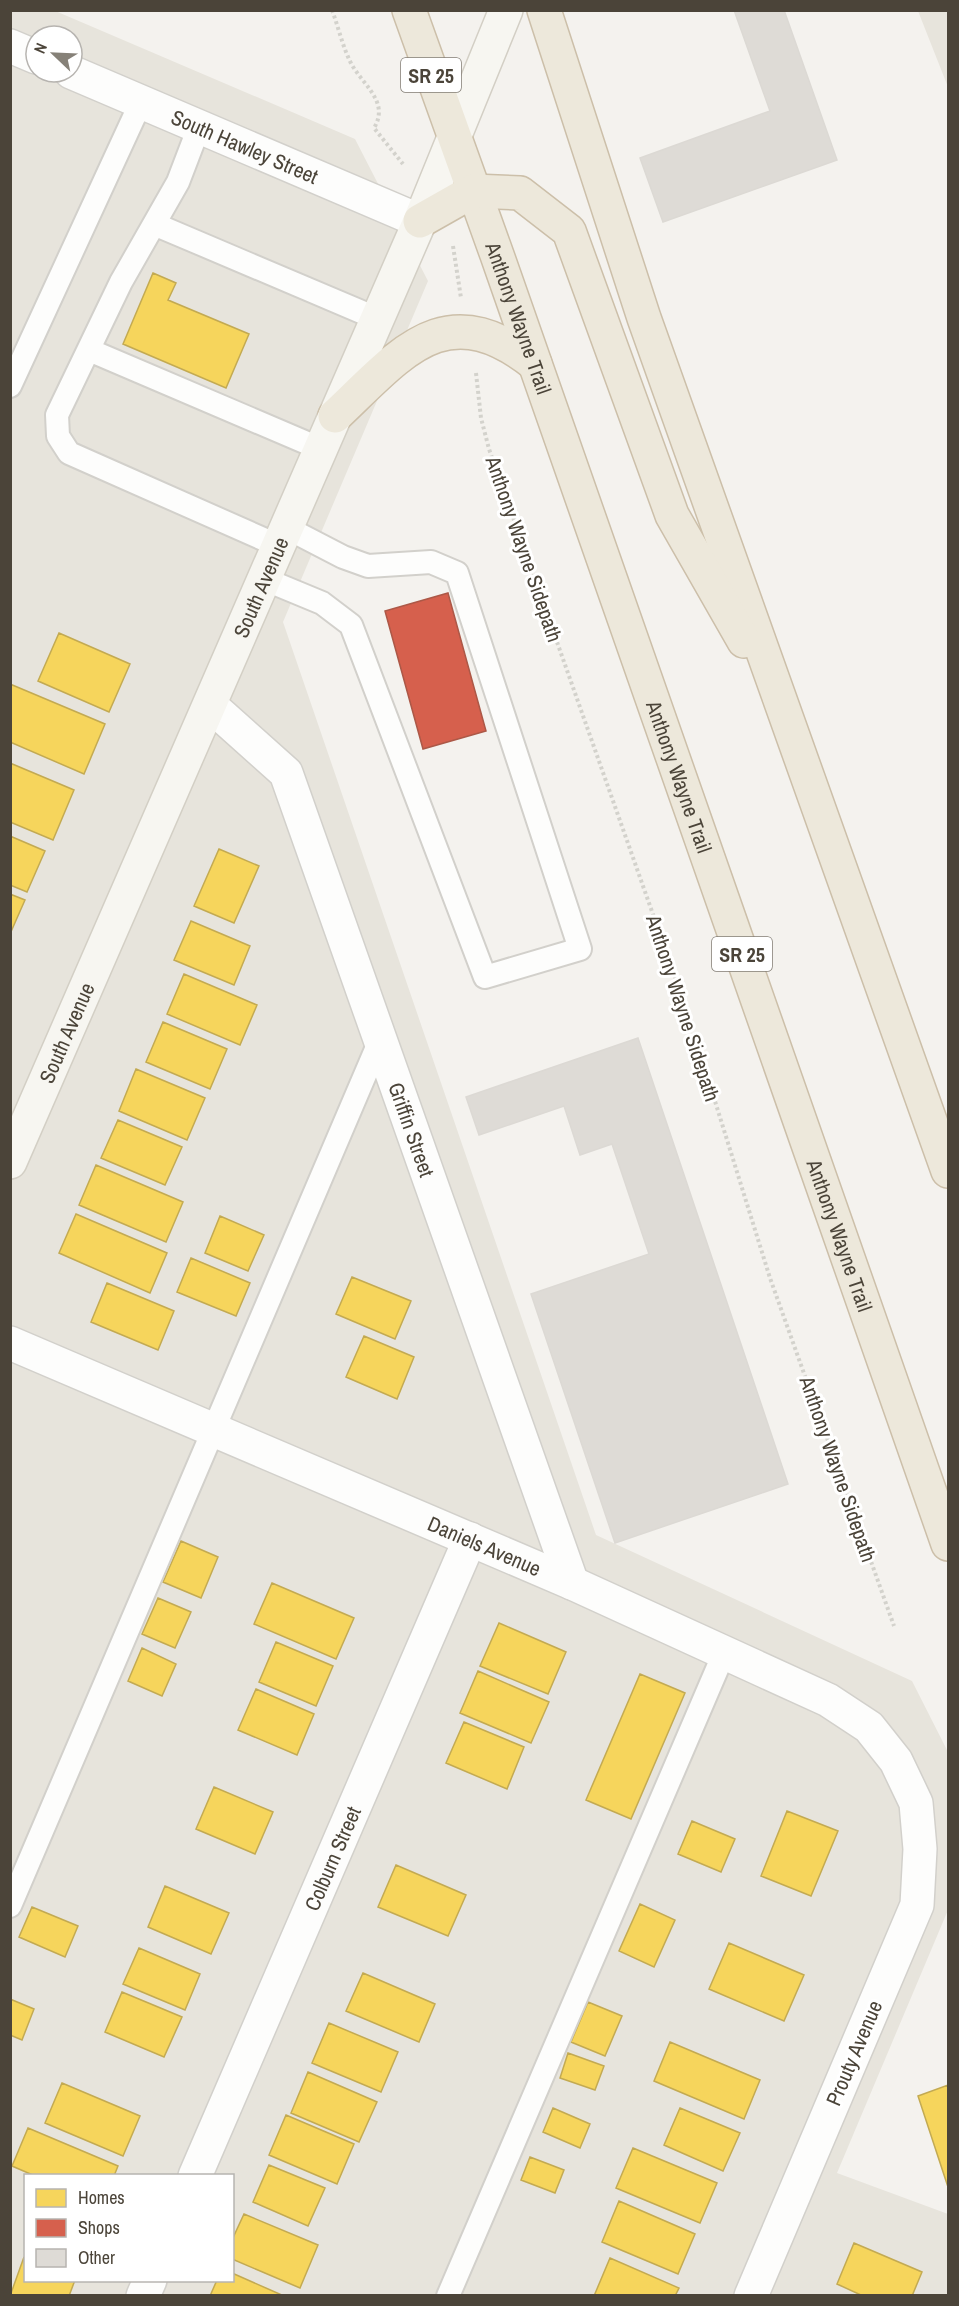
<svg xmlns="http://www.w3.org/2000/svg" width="959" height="2306" font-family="'Archivo Narrow',sans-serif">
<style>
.residential{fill:#e7e4dc;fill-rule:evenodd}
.homes{fill:#f6d55c;stroke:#c3aa52;stroke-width:1.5}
.shops{fill:#d6604d;stroke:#ac5847;stroke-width:1.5}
.building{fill:#dedbd6;stroke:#dcd9d4;stroke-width:1.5}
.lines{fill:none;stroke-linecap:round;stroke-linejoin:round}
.lane-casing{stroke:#d2d0cb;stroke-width:26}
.street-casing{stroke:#d2d0cb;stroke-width:36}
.secondary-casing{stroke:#d3cfc5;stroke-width:36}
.highway-casing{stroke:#ccbfa9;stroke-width:36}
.path{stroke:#d3d2cc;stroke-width:4;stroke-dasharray:3 3;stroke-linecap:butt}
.lane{stroke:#fdfdfc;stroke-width:22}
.street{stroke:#fdfdfc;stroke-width:33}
.secondary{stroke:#f7f6f1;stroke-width:33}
.highway{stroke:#ede8db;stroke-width:33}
.labels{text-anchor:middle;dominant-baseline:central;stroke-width:6;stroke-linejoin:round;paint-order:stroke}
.shield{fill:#fff;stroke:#817c74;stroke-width:1.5}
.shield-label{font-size:20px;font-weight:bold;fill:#4b4439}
.street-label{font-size:21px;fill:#4b4439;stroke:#fff}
</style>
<rect width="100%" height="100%" fill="#f4f2ee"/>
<!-- residential -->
<path class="residential" d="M 53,10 L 355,139 L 428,281 L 283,622 L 596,1535 L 912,1681 L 948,1752 L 948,1910 L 837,2173 L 948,2214 L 948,2295 L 11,2296 L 10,11 ZM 36,36 L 72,36 L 72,72 L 36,72 ZM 26,2176 L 232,2176 L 232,2280 L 26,2280 Z
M 918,11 L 948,11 L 948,87 Z"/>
<!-- homes -->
<path class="homes" d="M 153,273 L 176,283 L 168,300 L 249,334 L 226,388 L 123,344 Z
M 59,633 L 130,664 L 109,712 L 38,681 Z
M 10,684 L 105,724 L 84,774 L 10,742 Z
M 10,763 L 74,790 L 53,840 L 10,822 Z
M 10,836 L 45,851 L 27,892 L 10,885 Z
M 219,849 L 259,866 L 234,923 L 194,906 Z
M 10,894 L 25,900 L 10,934 Z
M 191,921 L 250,946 L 234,985 L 174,960 Z
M 184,974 L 257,1005 L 240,1045 L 167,1014 Z
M 163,1022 L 227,1049 L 210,1089 L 146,1062 Z
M 136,1069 L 205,1098 L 187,1140 L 119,1111 Z
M 118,1120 L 182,1147 L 165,1185 L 101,1158 Z
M 96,1165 L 183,1202 L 166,1242 L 79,1205 Z
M 76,1214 L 167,1253 L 150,1293 L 59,1253 Z
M 220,1216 L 264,1235 L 248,1271 L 205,1253 Z
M 191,1258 L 250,1283 L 236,1316 L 177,1292 Z
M 352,1277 L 411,1301 L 395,1339 L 336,1314 Z
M 107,1283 L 174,1311 L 158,1350 L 91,1322 Z
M 364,1336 L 414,1357 L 397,1399 L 346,1377 Z
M 181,1541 L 218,1557 L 201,1598 L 163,1582 Z
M 272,1583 L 354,1618 L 336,1659 L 254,1624 Z
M 158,1598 L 191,1612 L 175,1648 L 142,1634 Z
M 499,1623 L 566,1652 L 548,1694 L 480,1666 Z
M 276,1642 L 333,1666 L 316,1706 L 259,1682 Z
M 142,1648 L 176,1664 L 162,1696 L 128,1681 Z
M 478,1671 L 549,1702 L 531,1743 L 460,1713 Z
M 640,1674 L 685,1693 L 631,1819 L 586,1800 Z
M 256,1689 L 314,1714 L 297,1755 L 238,1730 Z
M 464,1722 L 524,1747 L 507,1789 L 446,1763 Z
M 214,1787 L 273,1812 L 255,1854 L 196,1829 Z
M 787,1811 L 838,1831 L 811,1896 L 761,1876 Z
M 692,1821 L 735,1839 L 721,1872 L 678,1854 Z
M 396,1865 L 466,1895 L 448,1936 L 378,1907 Z
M 165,1886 L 229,1913 L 211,1954 L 148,1927 Z
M 640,1904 L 675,1920 L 654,1967 L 619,1951 Z
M 32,1907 L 78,1926 L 65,1957 L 19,1937 Z
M 729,1943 L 804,1975 L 784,2021 L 709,1989 Z
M 139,1948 L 200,1974 L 185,2010 L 123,1984 Z
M 363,1973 L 435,2004 L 419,2042 L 346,2011 Z
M 122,1992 L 182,2017 L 164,2057 L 105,2032 Z
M 10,1999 L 34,2009 L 22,2040 L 10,2035 Z
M 588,2002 L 622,2016 L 605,2056 L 571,2042 Z
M 329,2023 L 398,2052 L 381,2092 L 312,2063 Z
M 670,2042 L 760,2080 L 744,2119 L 654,2081 Z
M 568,2053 L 604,2066 L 595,2090 L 560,2078 Z
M 308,2072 L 377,2102 L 359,2142 L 291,2113 Z
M 62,2083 L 140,2116 L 123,2156 L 45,2123 Z
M 948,2085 L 948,2187 L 918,2096 Z
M 553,2108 L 590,2124 L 580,2148 L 543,2132 Z
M 680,2108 L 740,2133 L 723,2171 L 664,2145 Z
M 286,2115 L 354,2144 L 337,2184 L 269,2155 Z
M 28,2128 L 118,2166 L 114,2176 L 35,2176 L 12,2166 Z
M 633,2148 L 717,2183 L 700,2223 L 616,2188 Z
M 530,2157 L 564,2170 L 555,2193 L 521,2180 Z
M 269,2165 L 325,2188 L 308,2226 L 253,2202 Z
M 619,2201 L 695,2234 L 678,2274 L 602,2242 Z
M 244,2214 L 318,2245 L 300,2288 L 232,2259 L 232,2240 Z
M 854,2243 L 922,2272 L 912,2296 L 863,2296 L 837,2284 Z
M 24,2257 L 26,2280 L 75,2280 L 69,2296 L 10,2296 Z
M 610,2258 L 679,2288 L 675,2296 L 594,2296 Z
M 232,2273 L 284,2296 L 210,2296 L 217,2280 L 232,2280 Z"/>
<!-- shops -->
<path class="shops" d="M 448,593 L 486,731 L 423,749 L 385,611 Z"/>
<!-- building -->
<path class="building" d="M 734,10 L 784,10 L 837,160 L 663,222 L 640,158 L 770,111 Z
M 638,1038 L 788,1484 L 615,1543 L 531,1294 L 649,1254 L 612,1144 L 580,1155 L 564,1106 L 479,1135 L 466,1097 Z"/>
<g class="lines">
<defs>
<path id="lane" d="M 199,127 L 178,182 L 121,282 L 57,415 L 58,436 L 69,453 L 279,546
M 154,224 L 378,319
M 89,350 L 321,449
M 10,386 L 141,102
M 264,579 L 322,603 L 351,625 L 485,977 L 580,949 L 457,573 L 431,562 L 368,566 L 343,557 L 287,528
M 10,1906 L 380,1040
M 448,2296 L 724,1653"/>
<g id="street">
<path d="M 10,46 L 36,57"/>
<path id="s1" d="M 71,72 L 420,221"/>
<path id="s2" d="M 210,705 L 286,773 L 572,1583"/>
<path id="s3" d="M 10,1343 L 572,1583 L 828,1700 L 869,1727 L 896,1761 L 916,1803 L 920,1849 L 917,1905 L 751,2296"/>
<path id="s4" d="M 195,2176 L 470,1539"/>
<path d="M 143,2296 L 150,2280"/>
</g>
<g id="secondary">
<path id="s5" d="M 10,1162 L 420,221 L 506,10"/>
</g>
<g id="highway">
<path id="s6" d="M 409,10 L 497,255 L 948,1544"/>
<path d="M 544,10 L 644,318 L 948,1171"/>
<path d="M 420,221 L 473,191 L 520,193 L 569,231 L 672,515 L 744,641"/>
<path d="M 335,416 C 402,353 445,293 535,364"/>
</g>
</defs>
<!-- lane casing -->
<use href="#lane" class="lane-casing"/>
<!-- street casing -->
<use href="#street" class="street-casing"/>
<!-- secondary casing -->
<use href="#secondary" class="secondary-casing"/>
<!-- highway casing -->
<use href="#highway" class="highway-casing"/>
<!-- path -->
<path class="path" d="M 332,10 C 338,26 342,44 349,59 C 359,83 391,100 374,128 L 403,164
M 453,246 L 461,298
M 476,373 L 481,418 L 489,449 L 686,1008 L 770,1278 L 894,1626"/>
<!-- lane -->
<use href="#lane" class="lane"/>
<!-- street -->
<use href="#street" class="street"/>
<!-- secondary -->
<use href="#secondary" class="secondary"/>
<!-- highway -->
<use href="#highway" class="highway"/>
</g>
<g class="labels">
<!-- shield labels -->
<g class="shield">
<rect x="401" y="58" width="60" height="34" rx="4.5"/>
<rect x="712" y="937" width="60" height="34" rx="4.5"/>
</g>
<g class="shield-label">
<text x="431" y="75">SR 25</text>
<text x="742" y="954">SR 25</text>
</g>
<!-- street labels -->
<g class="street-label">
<text stroke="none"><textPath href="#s1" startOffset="189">South Hawley Street</textPath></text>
<text stroke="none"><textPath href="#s6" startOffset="327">Anthony Wayne Trail</textPath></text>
<text transform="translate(524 549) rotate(71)">Anthony Wayne Sidepath</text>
<text stroke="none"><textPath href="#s5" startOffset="627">South Avenue</textPath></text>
<text stroke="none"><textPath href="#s6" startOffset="813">Anthony Wayne Trail</textPath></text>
<text transform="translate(683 1008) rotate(72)">Anthony Wayne Sidepath</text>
<text stroke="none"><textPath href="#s5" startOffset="141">South Avenue</textPath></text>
<text stroke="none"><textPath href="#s2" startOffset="480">Griffin Street</textPath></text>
<text stroke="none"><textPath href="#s6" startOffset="1299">Anthony Wayne Trail</textPath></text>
<text transform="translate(838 1469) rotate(71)">Anthony Wayne Sidepath</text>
<text stroke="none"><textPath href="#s3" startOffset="516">Daniels Avenue</textPath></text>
<text stroke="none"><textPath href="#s4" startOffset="346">Colburn Street</textPath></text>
<text transform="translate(854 2053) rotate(-67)">Prouty Avenue</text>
</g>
</g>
<!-- border -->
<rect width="959" height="2306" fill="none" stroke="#4b4439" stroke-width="24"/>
<!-- legend -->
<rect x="24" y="2174" width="210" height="108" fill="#ffffff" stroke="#b7b4b0" stroke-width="1.5"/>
<rect x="36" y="2189" width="30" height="18" fill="#f6d55c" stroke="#b7b4b0" stroke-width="1.5"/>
<text x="78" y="2204" font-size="18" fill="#4b4439">Homes</text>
<rect x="36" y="2219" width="30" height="18" fill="#d6604d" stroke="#b7b4b0" stroke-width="1.5"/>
<text x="78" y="2234" font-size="18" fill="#4b4439">Shops</text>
<rect x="36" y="2249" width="30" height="18" fill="#dedbd6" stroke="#b7b4b0" stroke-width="1.5"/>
<text x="78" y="2264" font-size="18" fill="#4b4439">Other</text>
<!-- north arrow -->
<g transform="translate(54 54) rotate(293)"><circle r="28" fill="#ffffff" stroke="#b7b4b0" stroke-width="1.5"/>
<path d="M0-4.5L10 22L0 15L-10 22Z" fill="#868178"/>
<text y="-9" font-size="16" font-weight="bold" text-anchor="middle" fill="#4b4439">N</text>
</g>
</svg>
